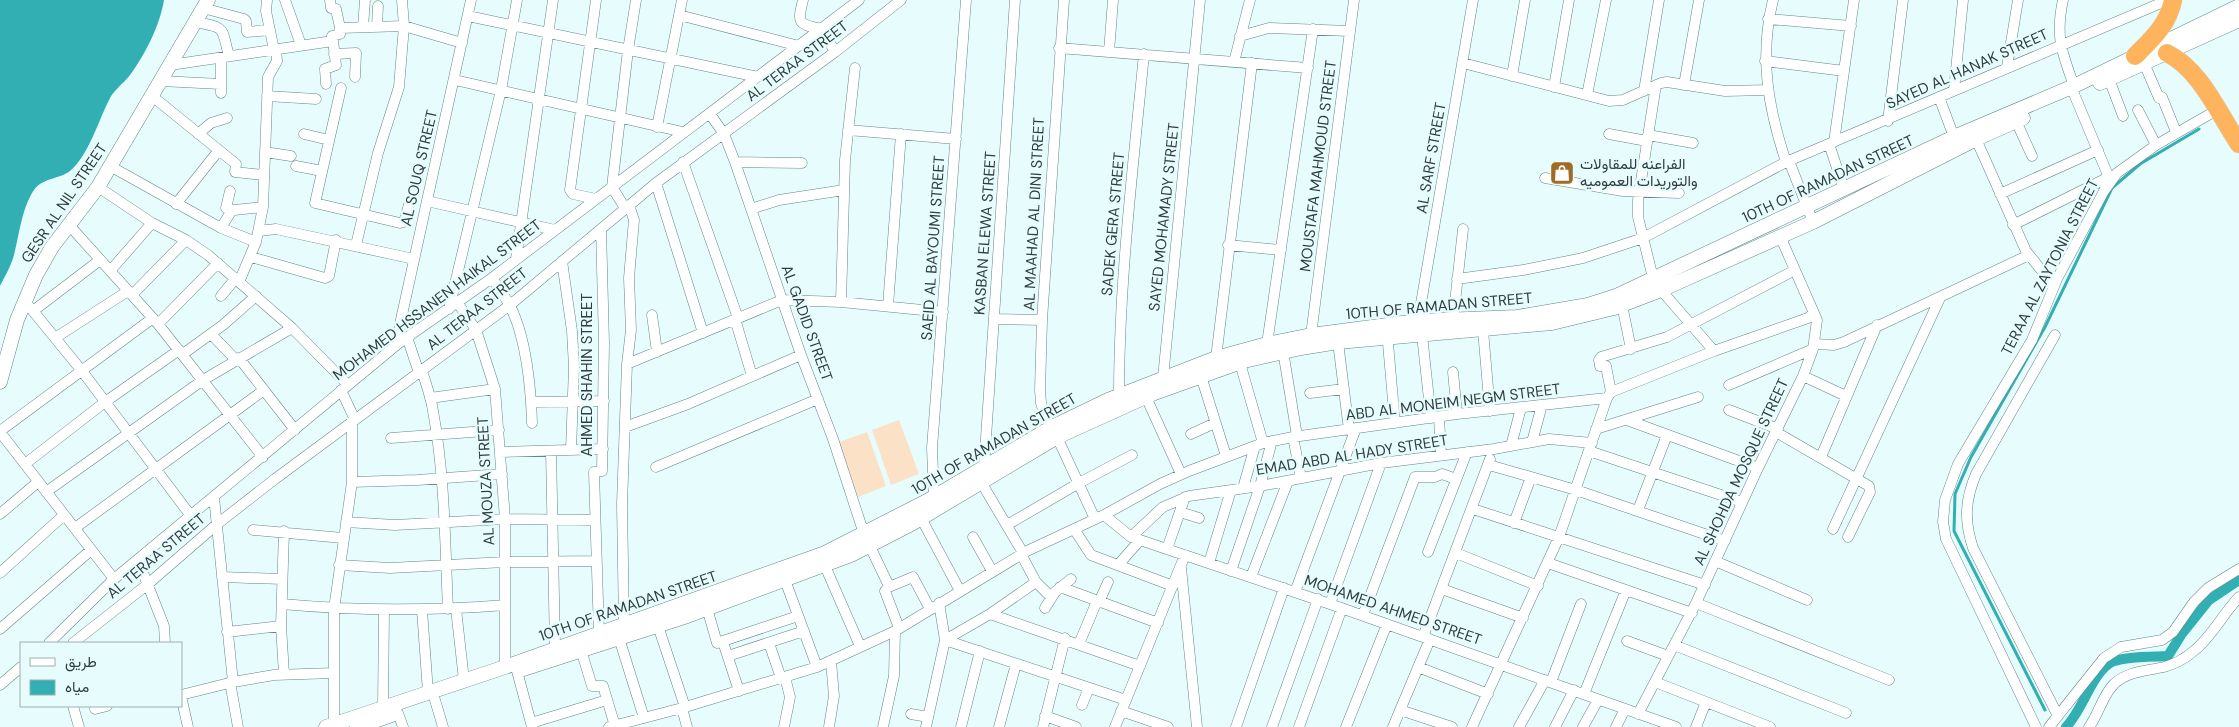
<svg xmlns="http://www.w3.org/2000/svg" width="2239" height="727" font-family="'DM Sans',Vazirmatn,sans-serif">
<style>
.garden{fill:#fbe1c5}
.water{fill:#32afb2}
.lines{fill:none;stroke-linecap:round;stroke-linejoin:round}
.stream{stroke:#32afb2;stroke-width:3}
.canal{stroke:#32afb2;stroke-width:10}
.street-casing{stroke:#638686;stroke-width:11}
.secondary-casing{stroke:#638686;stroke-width:15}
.highway-casing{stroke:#d9dcdc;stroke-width:19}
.street{stroke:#fff;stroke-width:10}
.secondary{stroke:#fff;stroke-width:14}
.highway{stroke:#fdb45c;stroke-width:18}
.labels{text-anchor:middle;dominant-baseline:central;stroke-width:5;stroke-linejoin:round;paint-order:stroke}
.street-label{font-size:15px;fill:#2e3d3e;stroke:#e7fdfd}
.poi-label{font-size:15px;fill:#2e3d3e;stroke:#e7fdfd;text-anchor:start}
</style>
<rect width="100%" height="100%" fill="#e7fdfd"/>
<!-- garden -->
<path class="garden" d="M 899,420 L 919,474 L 891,485 L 872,430 Z
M 867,432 L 886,486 L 858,497 L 839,442 Z"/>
<!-- water -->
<path class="water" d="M 0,0 L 164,0 C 160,25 145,55 130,75 C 123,84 115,89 110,98 C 98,121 89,155 70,171 C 60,179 42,178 34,190 C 22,207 19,236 14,255 C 11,266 5,276 0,286 Z"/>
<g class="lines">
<!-- stream -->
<path class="stream" d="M 2045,710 L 1954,531 L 1955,494 L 1971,457 L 2045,327 L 2112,188 L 2140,164 L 2199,129"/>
<!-- canal -->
<path class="canal" d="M 2066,727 C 2083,710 2091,675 2110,663 C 2121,656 2155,657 2168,656 L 2181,635 L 2209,600 L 2239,580"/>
<defs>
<path id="street" d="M 267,0 L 266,11 L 274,50
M 285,0 L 301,45
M 330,0 L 331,8 L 336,9 L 340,28
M 596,0 L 570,190 L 573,194 L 596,199
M 803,0 C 797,24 798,24 822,29 L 835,52
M 1773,0 C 1759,57 1768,107 1786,162
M 2063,0 C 2055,37 2062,52 2074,86
M 203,8 L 244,19 L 246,21 L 247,32 L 270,30
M 679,15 L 799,46
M 468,16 L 758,77
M 1768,19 L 1851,26
M 196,22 C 227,28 221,27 229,56
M 377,26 L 378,6
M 363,27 L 365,0
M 1240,36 L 1269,28 L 1350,31
M 1059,48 L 1308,68
M 1109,52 L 1113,0
M 334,54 L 356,53 L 355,77
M 221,58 L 221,93
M 1765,61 L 1844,71
M 1234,62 L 1250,0
M 1463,63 L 1609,101 L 1623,100 L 1661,83 L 1667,82 L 1725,91 L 1768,90
M 2144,63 L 2159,98 L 2162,97 L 2176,132
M 170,65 L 333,41 L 332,36 L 340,34 L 340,28 L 404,26 L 462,43
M 2007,67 L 2018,0
M 1512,76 L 1525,0
M 2109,79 L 2123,116
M 455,80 L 683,132
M 161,81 L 221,84
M 326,84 L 325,69 L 336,65 L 333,41
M 1684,85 L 1699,0
M 1554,87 L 1569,0
M 341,88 L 315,203 L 400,223 L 404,222 L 410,201
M 1954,90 L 1963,0
M 1644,91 L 1659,0
M 2074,94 L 2110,180
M 1587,95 L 1606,0
M 152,96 L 236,164 L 235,172 L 264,175
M 267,96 L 316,99
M 1939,97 L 1954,137
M 2138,110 L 2156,145
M 710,114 L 724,134 L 735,162 L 801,355 L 833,439 L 864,534 L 889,586 L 885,591 L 899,628
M 1888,121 L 1903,0
M 2016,121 L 2032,156
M 657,127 L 682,0
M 848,130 L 956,139
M 198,134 L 211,123 L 227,118
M 304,134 L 329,140
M 1609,134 L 1647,141
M 1648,135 L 1693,143
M 1976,139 L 2026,251 L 2054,286
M 1834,142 L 1854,0
M 1829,144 L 1844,189
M 265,152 L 291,156
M 1789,161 L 1813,222
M 683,162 L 738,318
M 735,162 L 802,163
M 110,166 L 221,228 L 256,242
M 296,166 L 322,171
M 1545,178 L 1623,191 L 1679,193
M 656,183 L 703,333
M 98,187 L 152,223 L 186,240 L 208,255 L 292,328 L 347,384
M 230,191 L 226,208 L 234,210 L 263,207
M 2000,194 L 2098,150
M 427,201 L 555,230
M 176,204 L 219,150
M 625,208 L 612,187 L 628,50 L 636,0
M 751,209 L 779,200 L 844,190
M 69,225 L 158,324 L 263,457
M 2013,225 L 2109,177
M 221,228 L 232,210
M 259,231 L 276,229 L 414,259
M 356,245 L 378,153 L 399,87 L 404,26 L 402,0
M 1228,245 L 1281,250
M 251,257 L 325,278 L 329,276 L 336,240
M 516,259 L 553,0
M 562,261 L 572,331 L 574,367 L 571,450
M 110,271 L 152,223
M 492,278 C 497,286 504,295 509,304 C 526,335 531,388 532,423
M 1653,278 L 1638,217 L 1638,200 L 1656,85
M 1457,279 L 1523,270 L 1583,258 L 1643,238 L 1786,162 L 2161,3
M 239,282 L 256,242 L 263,207 L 268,77 L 277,61 L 276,49
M 1661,290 L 1714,351
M 132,295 L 186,240
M 221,296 L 236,278
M 24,300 L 82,371 L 191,516
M 457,302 L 476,330 L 495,389 L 505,519 L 505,667
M 841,302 L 845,160 L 855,68
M 1622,305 L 1631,349
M 888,306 L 901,134
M 449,309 L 501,90 L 517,0
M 33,311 L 100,260
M 652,315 L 657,352
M 735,319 L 752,376
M 994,319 L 1042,320
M 1418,321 L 1473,0
M 1453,321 L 1463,229
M 158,324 L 218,263
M 1483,330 L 1490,411
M 1387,332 L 1395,423
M 211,334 L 236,360
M 1311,335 L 1354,0
M 1422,335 L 1431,418
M 2055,335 L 1976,474 C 1965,500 1964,521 1973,548 L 2058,716
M 407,337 L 419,373
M 55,338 L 128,291
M 1338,342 L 1349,430
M 399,343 L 400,324 L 471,0
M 1267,344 L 1313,29
M 1815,344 L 1834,345 L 1844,342 L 2029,255
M 1283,351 L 1297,436
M 183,354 L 223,325 L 256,296
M 239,358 L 295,430
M 1216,358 L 1252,63
M 1240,363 L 1263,443
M 627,364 L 782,300 L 841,302 L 943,312
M 422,371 C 426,384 431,397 433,411 C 445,476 445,544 448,609
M 1453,372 L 1457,414
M 1201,376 L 1226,456
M 1803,376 L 1846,396
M 1163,378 L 1200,0
M 1729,385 L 1813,349
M 341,390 L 355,420
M 1611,392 L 1606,366 L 1600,366 L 1599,360 L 1601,357 L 1667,337 L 1795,270
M 1310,393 L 1344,389
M 1119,396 C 1119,282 1133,168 1144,54
M 1146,397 L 1181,474
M 430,398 L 495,389
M 531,402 L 604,401
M 1729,410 L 1778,429
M 1439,417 L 1441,455
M 1627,420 L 1758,468
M 625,427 L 688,404 L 801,355
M 1052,427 L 1045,416 L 1041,403 L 1040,390 L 1042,320 L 1064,0
M 1596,429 L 1698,397
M 0,431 L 153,318
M 0,432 L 114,579
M 1776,432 L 1869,486 L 1870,492 L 1848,537
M 1191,434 L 1215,423
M 1057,437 L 1095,519
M 1293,437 L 1301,478
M 391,438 L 499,430
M 1532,442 L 1542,405
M 1511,446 L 1521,408
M 551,451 L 555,647
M 1589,451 L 1742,502
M 500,452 L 603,449
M 1821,457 L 1877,325
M 25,464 L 105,402 L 179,350
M 1489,465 L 1576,490 L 1725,541
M 656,467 L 818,399
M 984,468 L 1015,0
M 352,482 L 417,480 L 502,474
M 981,482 L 1023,553
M 1243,488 L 1255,446
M 46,492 L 203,380 L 292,328
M 214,497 L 233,682
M 934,497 L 932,448 L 966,0
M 1473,509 L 1705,585
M 1638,510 L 1667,435
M 1180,512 L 1199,518
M 0,514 L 38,482
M 1104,515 L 1131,537 L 1330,604 L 1676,727
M 921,518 L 960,591
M 346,522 L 395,525 L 505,519 L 595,520
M 1514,523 L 1531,477
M 1007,525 L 1079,483 L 1132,455
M 75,528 L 264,390
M 1074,529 L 1091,555 L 1173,586
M 1833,529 L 1940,298
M 253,530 L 343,538
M 973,537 L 992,571
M 1131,537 L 1163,507 L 1189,496 L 1260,486 L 1381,463 L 1494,449 L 1549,439 L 1592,443
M 1167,549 L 1185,497
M 1428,552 L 1467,452
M 1456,553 L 1538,586
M 1021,554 L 1036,582 L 1051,597
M 138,560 L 164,626 L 165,643
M 1715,561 L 1807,600
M 1209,563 L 1231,490
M 1548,563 L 1692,613
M 339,565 L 390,568 L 505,562 L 596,561
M 1118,565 L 1140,540
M 825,566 L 860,646
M 1181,568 L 1197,727
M 1231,571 L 1260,486 L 1272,441
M 0,573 L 64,515
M 222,577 L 282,579
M 1251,577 L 1288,481
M 785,580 L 817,667
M 1036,582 L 990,614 L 945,640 L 1126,700
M 889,587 L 913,577 L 930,609
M 1060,587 L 1158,623
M 1442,589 L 1523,618
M 1295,592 L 1356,428
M 1099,602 L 1108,582
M 1696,603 L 1889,680
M 282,604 C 357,611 430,611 505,605
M 1330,604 L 1381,463
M 707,608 L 717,643 L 798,616
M 1045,608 L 1055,592 L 1071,579
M 456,609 L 464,680
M 422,610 L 428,692
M 990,614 L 1140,666
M 1363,615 L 1415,477 L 1435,477 L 1442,474 L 1456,479
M 624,625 L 622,504 L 627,364 L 631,330 L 629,278 L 634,220 L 629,205
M 658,626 L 685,707
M 0,629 L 91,550
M 227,632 L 281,626
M 599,634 L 594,472 L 602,471 L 604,343 L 601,229
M 1423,637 L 1490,459
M 619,638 L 644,718
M 1627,641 L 1668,656
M 723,642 L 739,691
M 49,643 L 114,579 L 399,343 L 492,278 L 859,0
M 73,643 L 148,584 L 216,525 L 275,479 L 510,305 L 656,183 L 835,52 L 901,0
M 769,643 L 781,678
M 1079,644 L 1097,601
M 1674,645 L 1846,713
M 581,650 L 592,686 L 603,686 L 615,726
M 728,656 L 804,631
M 1418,667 L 1488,694
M 517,671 L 532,727
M 284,674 L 281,626 L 284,531
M 230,682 L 238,727
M 1551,682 L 1581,604
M 1655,682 L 1770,727
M 0,685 L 21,667
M 1584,694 L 1626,590
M 181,695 L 233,682 L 274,675 L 334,673
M 181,696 L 188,727
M 435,700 L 443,727
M 1082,705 L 1089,688
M 73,706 L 79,727
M 383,708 L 384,610
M 682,708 L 687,727
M 95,709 L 107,706
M 1400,710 L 1452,727
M 1121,711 L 1168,727
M 398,713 L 403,727
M 911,714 L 928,717
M 1638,714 L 1696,603 L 1758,468 L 1803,376 L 1813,349 L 1817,320 L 1780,236
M 1045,716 L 1076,727
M 531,723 L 607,700
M 334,724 L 334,609 L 352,482 L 352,423
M 609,727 L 682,708 L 817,667 L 895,631 L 1027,551 L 1104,515 L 1160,484 L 1189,471 L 1263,443 L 1293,437 L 1457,414 L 1607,398
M 784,727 L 790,697 L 785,677
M 829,727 L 834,696 L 831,661
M 883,727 L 894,676 L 895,631
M 926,727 L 945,640 L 939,603
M 961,727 L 980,651
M 999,727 L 1016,664
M 1043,727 L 1065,638
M 1115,727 L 1185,555
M 1236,727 L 1284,588
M 1272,727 L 1318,599
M 1299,727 L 1342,608
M 1346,727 L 1387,624
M 1393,727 L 1430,639
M 1472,727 L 1559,537 L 1607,398 L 1611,392 L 1714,351 L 1808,318 L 1814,313
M 1519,727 L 1545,680
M 1555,727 L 1574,690
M 1583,727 L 1598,700
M 1616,727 L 1625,709
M 1696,727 L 1706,702
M 2036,727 L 1946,539 L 1943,522 L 1945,500 L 1958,464 L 2032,340 L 2057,279 L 2104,191 L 2117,173 L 2156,145 L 2217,110
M 2049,727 L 2104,658 L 2121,647 L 2162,640 L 2173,632 L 2194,602 L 2208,588 L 2239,569
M 2089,727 C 2099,714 2102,696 2114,684 C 2128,671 2147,671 2164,667 C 2175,664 2186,658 2195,650 C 2212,636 2223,614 2239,597"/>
<path id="secondary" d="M 2100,83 L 2239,20
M 0,382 L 17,320 L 36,275 L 52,247 L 98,187 L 208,0
M 520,670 L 687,616 L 851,555 L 913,523 L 1057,437 L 1152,394 L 1244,361 L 1301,348 L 1338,342 L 1552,323 L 1614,308 L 1661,290 L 1813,222 L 1976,139 L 2023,118
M 326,727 L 505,667 L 825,553 L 927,501 L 1052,427 L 1108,400 L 1216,358 L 1267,344 L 1311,335 L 1418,321 L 1517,317 L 1588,305 L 1616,296 L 1954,137 L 2074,86 L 2239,6
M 357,727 L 392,715"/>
<path id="highway" d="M 2167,53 C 2200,69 2219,114 2239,144
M 2135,56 C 2152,39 2168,25 2173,0"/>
</defs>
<!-- street casing -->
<use href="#street" class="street-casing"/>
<!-- secondary casing -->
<use href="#secondary" class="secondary-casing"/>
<!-- highway casing -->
<use href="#highway" class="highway-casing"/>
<!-- street -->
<use href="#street" class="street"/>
<!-- secondary -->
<use href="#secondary" class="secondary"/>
<!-- highway -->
<use href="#highway" class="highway"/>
</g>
<!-- icons -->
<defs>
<symbol id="shop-square" viewBox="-11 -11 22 22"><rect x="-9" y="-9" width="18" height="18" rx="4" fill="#a16b25" stroke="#e7fdfd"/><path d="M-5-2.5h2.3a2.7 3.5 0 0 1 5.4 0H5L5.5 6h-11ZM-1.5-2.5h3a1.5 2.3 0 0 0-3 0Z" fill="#fff"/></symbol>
</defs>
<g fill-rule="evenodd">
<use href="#shop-square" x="1548" y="159" width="28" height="28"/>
</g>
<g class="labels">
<!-- street labels -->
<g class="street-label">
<text transform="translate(797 61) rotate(-37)">AL TERAA STREET</text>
<text transform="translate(1967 69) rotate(-24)">SAYED AL HANAK STREET</text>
<text transform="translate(1431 158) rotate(-80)">AL SARF STREET</text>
<text transform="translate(1318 166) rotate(-83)">MOUSTAFA MAHMOUD STREET</text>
<text transform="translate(419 168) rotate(-77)">AL SOUQ STREET</text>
<text transform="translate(1828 179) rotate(-25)">10TH OF RAMADAN STREET</text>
<text transform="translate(64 203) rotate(-56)">GESR AL NIL STREET</text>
<text transform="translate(1034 214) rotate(-87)">AL MAAHAD AL DINI STREET</text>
<text transform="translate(1164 217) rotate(-84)">SAYED MOHAMADY STREET</text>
<text transform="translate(1113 224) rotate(-85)">SADEK GERA STREET</text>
<text transform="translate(985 233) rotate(-86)">KASBAN ELEWA STREET</text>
<text transform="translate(933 248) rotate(-86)">SAEID AL BAYOUMI STREET</text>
<text transform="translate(2050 267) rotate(-63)">TERAA AL ZAYTONIA STREET</text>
<text transform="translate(437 300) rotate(-37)">MOHAMED HSSANEN HAIKAL STREET</text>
<text transform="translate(1439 306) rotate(-5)">10TH OF RAMADAN STREET</text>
<text transform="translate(477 309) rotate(-38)">AL TERAA STREET</text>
<text transform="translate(807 323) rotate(70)">AL GADID STREET</text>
<text transform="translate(587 375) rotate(-90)">AHMED SHAHIN STREET</text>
<text transform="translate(1453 402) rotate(-7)">ABD AL MONEIM NEGM STREET</text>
<text transform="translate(994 444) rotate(-30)">10TH OF RAMADAN STREET</text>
<text transform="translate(1352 455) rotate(-9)">EMAD ABD AL HADY STREET</text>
<text transform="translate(1741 472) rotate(-65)">AL SHOHDA MOSQUE STREET</text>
<text transform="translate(486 481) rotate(-93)">AL MOUZA STREET</text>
<text transform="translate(156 556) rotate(-40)">AL TERAA STREET</text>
<text transform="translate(628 606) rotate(-19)">10TH OF RAMADAN STREET</text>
<text transform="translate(1393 610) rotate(19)">MOHAMED AHMED STREET</text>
</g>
<!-- poi labels -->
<g class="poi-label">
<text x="1580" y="164">الفراعنه للمقاولات<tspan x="1580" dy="17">والتوريدات العموميه</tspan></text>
</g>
</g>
<!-- legend -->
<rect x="20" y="642" width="162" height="65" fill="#e7fdfd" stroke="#9db0b1"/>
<rect x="30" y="658" width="25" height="8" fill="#ffffff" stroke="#9db0b1"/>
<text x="65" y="667" font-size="15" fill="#2e3d3e">طريق</text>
<rect x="30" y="680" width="25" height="15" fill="#32afb2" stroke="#9db0b1"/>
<text x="65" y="692" font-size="15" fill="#2e3d3e">مياه</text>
</svg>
